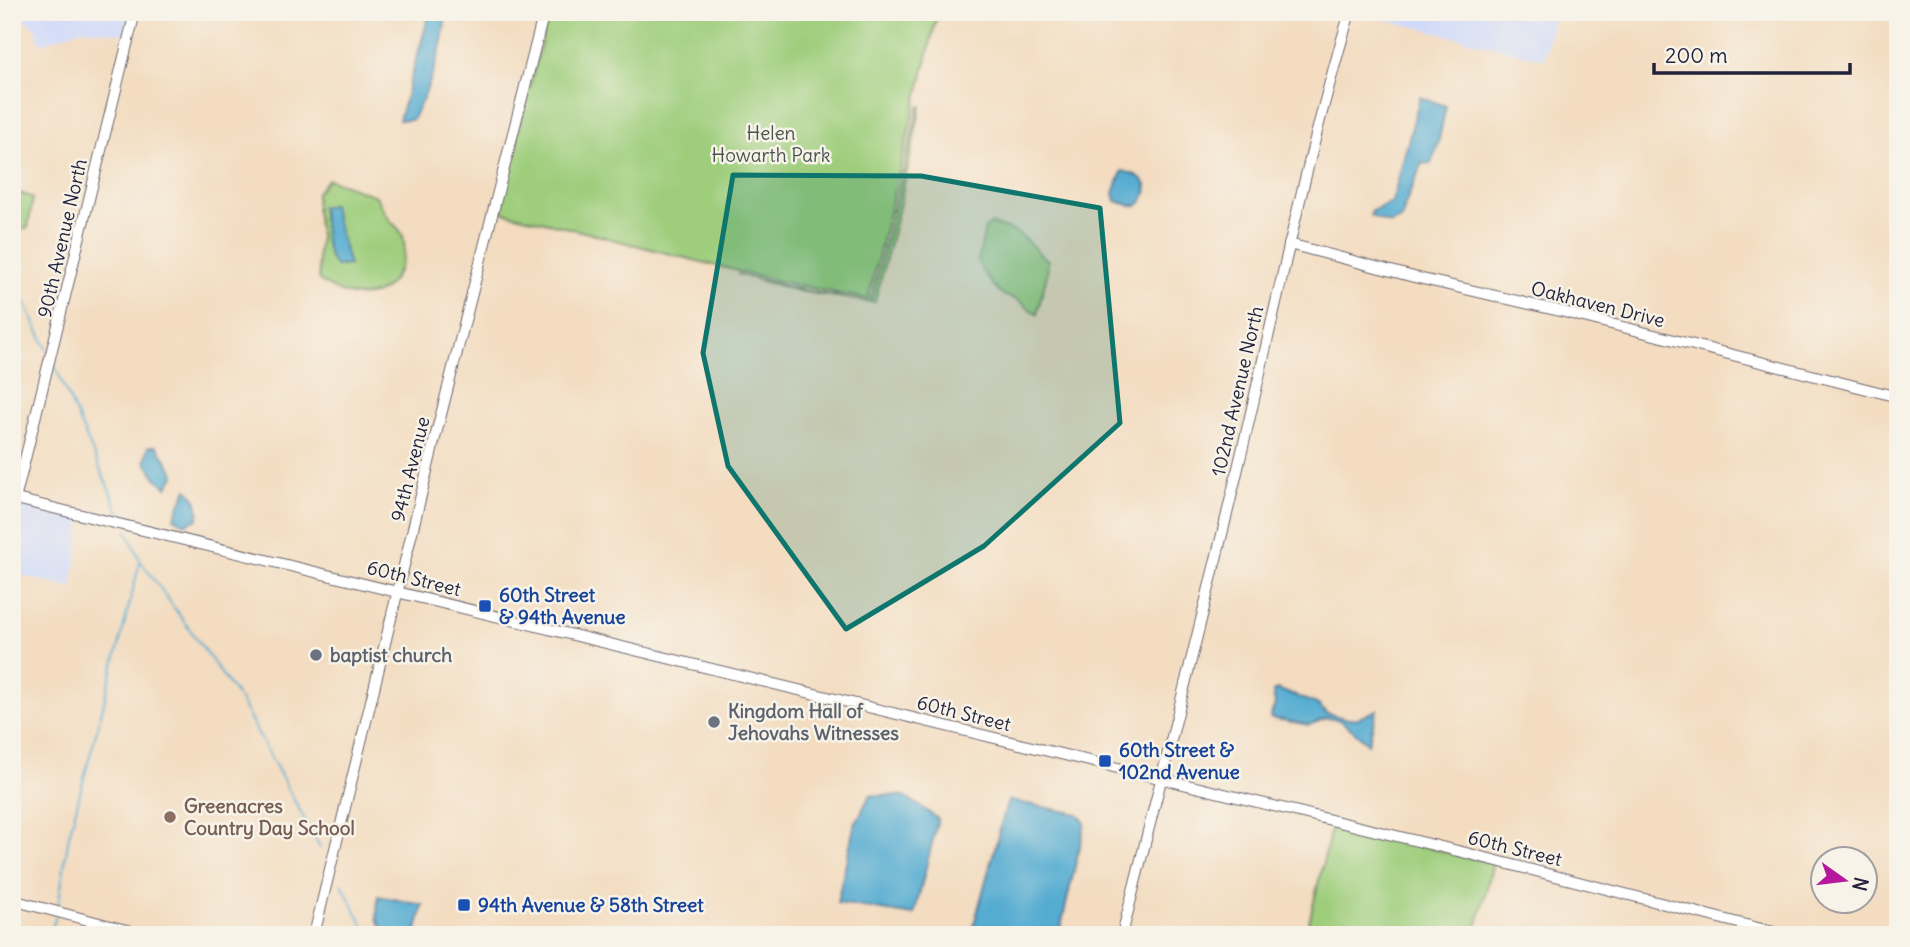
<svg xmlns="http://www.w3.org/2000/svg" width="1910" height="947" font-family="Delius,sans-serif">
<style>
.built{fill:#d0daf9}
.green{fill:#9ecd7b;stroke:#60785b;stroke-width:2;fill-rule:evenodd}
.water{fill:#54acd1;stroke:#3b6786;stroke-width:2}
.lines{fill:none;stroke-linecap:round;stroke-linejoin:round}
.stream{stroke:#54acd1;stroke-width:2}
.minor-casing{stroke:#6b636a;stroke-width:12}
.minor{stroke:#fff;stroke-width:10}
.marked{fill:#0f766e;fill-opacity:0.2;stroke:#0f766e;stroke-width:5;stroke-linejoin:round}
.transit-dot{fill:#1a4fb4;stroke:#f7f3e8;stroke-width:2.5}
.worship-dot{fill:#6b7280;stroke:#f7f3e8;stroke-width:2.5}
.education-dot{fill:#8d6e63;stroke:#f7f3e8;stroke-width:2.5}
.labels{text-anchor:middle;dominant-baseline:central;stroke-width:5;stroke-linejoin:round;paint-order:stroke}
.park-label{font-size:19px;fill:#47554e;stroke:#f7f3e8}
.street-label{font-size:19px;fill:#22223b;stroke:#f7f3e8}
.transit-label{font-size:19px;font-weight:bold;fill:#164399;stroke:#f7f3e8;text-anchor:start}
.worship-label{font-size:19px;font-weight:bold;fill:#5b616d;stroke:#f7f3e8;text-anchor:start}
.education-label{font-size:19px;font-weight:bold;fill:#785e54;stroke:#f7f3e8;text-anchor:start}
</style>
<rect width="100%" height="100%" fill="#f7f3e8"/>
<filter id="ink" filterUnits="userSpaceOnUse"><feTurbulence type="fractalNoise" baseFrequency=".0143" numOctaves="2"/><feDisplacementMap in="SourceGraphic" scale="14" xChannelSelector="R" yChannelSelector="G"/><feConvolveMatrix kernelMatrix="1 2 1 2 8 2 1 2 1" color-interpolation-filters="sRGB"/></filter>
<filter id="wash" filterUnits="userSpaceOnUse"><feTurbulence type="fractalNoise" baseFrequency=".00686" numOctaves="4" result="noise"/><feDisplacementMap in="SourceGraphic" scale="28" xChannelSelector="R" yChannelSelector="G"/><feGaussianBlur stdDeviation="1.57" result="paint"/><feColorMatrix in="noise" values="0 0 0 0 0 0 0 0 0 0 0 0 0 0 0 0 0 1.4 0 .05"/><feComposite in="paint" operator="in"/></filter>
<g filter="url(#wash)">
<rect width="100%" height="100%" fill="#f3dcc0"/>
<!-- built -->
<path class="built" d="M 12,12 L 131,12 L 126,34 L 82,29 L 41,44 L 35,28 Z
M 1354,12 L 1503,12 L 1529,19 L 1531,12 L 1554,12 L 1544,59 Z
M 18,503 L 82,518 L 72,588 L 12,573 L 12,528 Z"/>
<!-- green -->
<path class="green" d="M 549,12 L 938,12 L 868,299 C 743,277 622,239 498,211 Z
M 919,106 L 921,106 L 900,203 L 875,302 L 871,302 L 798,291 L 737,274 L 808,291 L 867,302 L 871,300 Z
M 328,179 L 376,196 C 380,203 384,212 389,219 C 395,227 403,230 404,241 C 405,250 403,259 400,267 C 384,306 347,300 319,280 L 318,254 L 320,236 L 316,211 L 316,193 ZM 332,205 L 348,264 L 348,265 L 336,266 C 323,251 325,227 321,208 Z
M 12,190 L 33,198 L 28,228 L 14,230 L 12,225 Z
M 991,224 C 998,227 1006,228 1013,231 C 1027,237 1035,252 1048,260 L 1047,274 L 1037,314 L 1017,300 L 1003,295 L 993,285 L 982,270 L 978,261 L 985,228 Z
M 1332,825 L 1493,863 L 1475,935 L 1306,935 Z"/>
<!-- water -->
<path class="water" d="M 430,12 L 446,12 C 443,51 430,87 412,120 L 399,120 Z
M 1420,97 L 1446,106 L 1438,144 L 1431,164 L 1422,163 L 1405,205 L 1402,219 L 1390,224 L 1370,216 L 1372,211 L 1392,202 Z
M 1122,171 C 1134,173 1152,180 1145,196 C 1145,198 1140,204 1138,205 C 1132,207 1122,203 1116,201 L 1114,193 Z
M 332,205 L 349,265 L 335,266 C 323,250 325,227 321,207 Z
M 149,446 L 157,446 L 175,474 L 167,487 L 157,479 L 145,461 Z
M 187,489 C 198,498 199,506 198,519 L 185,524 L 174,518 Z
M 1277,689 L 1317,704 L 1326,713 L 1348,719 L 1359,718 L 1377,710 L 1368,744 L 1354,731 L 1339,720 L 1327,718 L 1309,725 L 1270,718 L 1275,704 L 1273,692 Z
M 870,795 L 905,796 L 938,819 L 914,915 L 837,903 L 854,827 Z
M 1008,800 L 1078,814 L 1085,823 L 1059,935 L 971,935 Z
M 378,896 L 423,905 L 416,935 L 386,935 L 377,918 Z"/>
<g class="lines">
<!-- stream -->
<path class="stream" d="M 12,274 L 47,350
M 54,364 L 122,519
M 127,531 L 140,560 L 240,700 L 320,848
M 342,884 L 368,935
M 58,907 L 69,835 L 116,657 L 140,562
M 50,935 L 56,916"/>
</g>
</g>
<g filter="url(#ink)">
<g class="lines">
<defs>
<path id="minor" d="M 1289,244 L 1414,277 L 1564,312 L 1898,397
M 12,498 L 1466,853 L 1785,935
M 12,512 L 135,12
M 12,900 L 145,935
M 314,935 L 434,442 L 544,12
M 1122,935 C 1161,779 1201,624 1238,468 C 1274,316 1305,162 1350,12"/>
</defs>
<!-- minor casing -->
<use href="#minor" class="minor-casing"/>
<!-- minor -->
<use href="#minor" class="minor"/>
</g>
</g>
<!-- marked area -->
<path class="marked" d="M 733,175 L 921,176 L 1100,208 L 1120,423 L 984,546 L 846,629 L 728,466 L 703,353 Z"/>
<!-- markers -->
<g class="transit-dot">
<rect x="478" y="599" width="14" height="14" rx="3.5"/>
<rect x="1098" y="754" width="14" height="14" rx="3.5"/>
<rect x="457" y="898" width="14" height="14" rx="3.5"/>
</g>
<g class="worship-dot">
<circle cx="316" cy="655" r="7"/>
<circle cx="714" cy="722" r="7"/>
</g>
<circle class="education-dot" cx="170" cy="817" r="7"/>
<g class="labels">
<!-- park labels -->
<g class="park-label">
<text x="771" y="133">Helen<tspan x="771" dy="22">Howarth Park</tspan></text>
</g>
<!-- street labels -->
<g class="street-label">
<text transform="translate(62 238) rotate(-77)">90th Avenue North</text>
<text transform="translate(1598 304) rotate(14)">Oakhaven Drive</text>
<text transform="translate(1237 391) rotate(-77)">102nd Avenue North</text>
<text transform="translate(410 469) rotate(-76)">94th Avenue</text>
<text transform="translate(414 578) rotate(14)">60th Street</text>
<text transform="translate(964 713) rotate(14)">60th Street</text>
<text transform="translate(1515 848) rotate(14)">60th Street</text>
</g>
<!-- transit labels -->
<g class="transit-label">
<text x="499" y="595">60th Street<tspan x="499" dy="22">&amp; 94th Avenue</tspan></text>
<text x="1119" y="750">60th Street &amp;<tspan x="1119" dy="22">102nd Avenue</tspan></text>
<text x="478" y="905">94th Avenue &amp; 58th Street</text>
</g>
<!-- worship labels -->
<g class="worship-label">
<text x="330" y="655">baptist church</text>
<text x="728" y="711">Kingdom Hall of<tspan x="728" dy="22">Jehovahs Witnesses</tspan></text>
</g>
<!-- education labels -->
<g class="education-label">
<text x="184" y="806">Greenacres<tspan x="184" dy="22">Country Day School</tspan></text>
</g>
</g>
<!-- margin -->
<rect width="1910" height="947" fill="none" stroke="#f7f3e8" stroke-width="42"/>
<!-- north arrow -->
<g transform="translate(1844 880) rotate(104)"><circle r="33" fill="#f7f3e8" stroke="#a29fa3" stroke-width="2"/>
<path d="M0-5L12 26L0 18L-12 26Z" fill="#b5179e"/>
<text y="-10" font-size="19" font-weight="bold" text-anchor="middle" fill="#22223b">N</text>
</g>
<!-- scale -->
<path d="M1654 63v10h196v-10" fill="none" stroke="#22223b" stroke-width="3.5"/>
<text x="1665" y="63" font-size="21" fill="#22223b" stroke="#f7f3e8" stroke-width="5" paint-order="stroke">200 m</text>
</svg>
